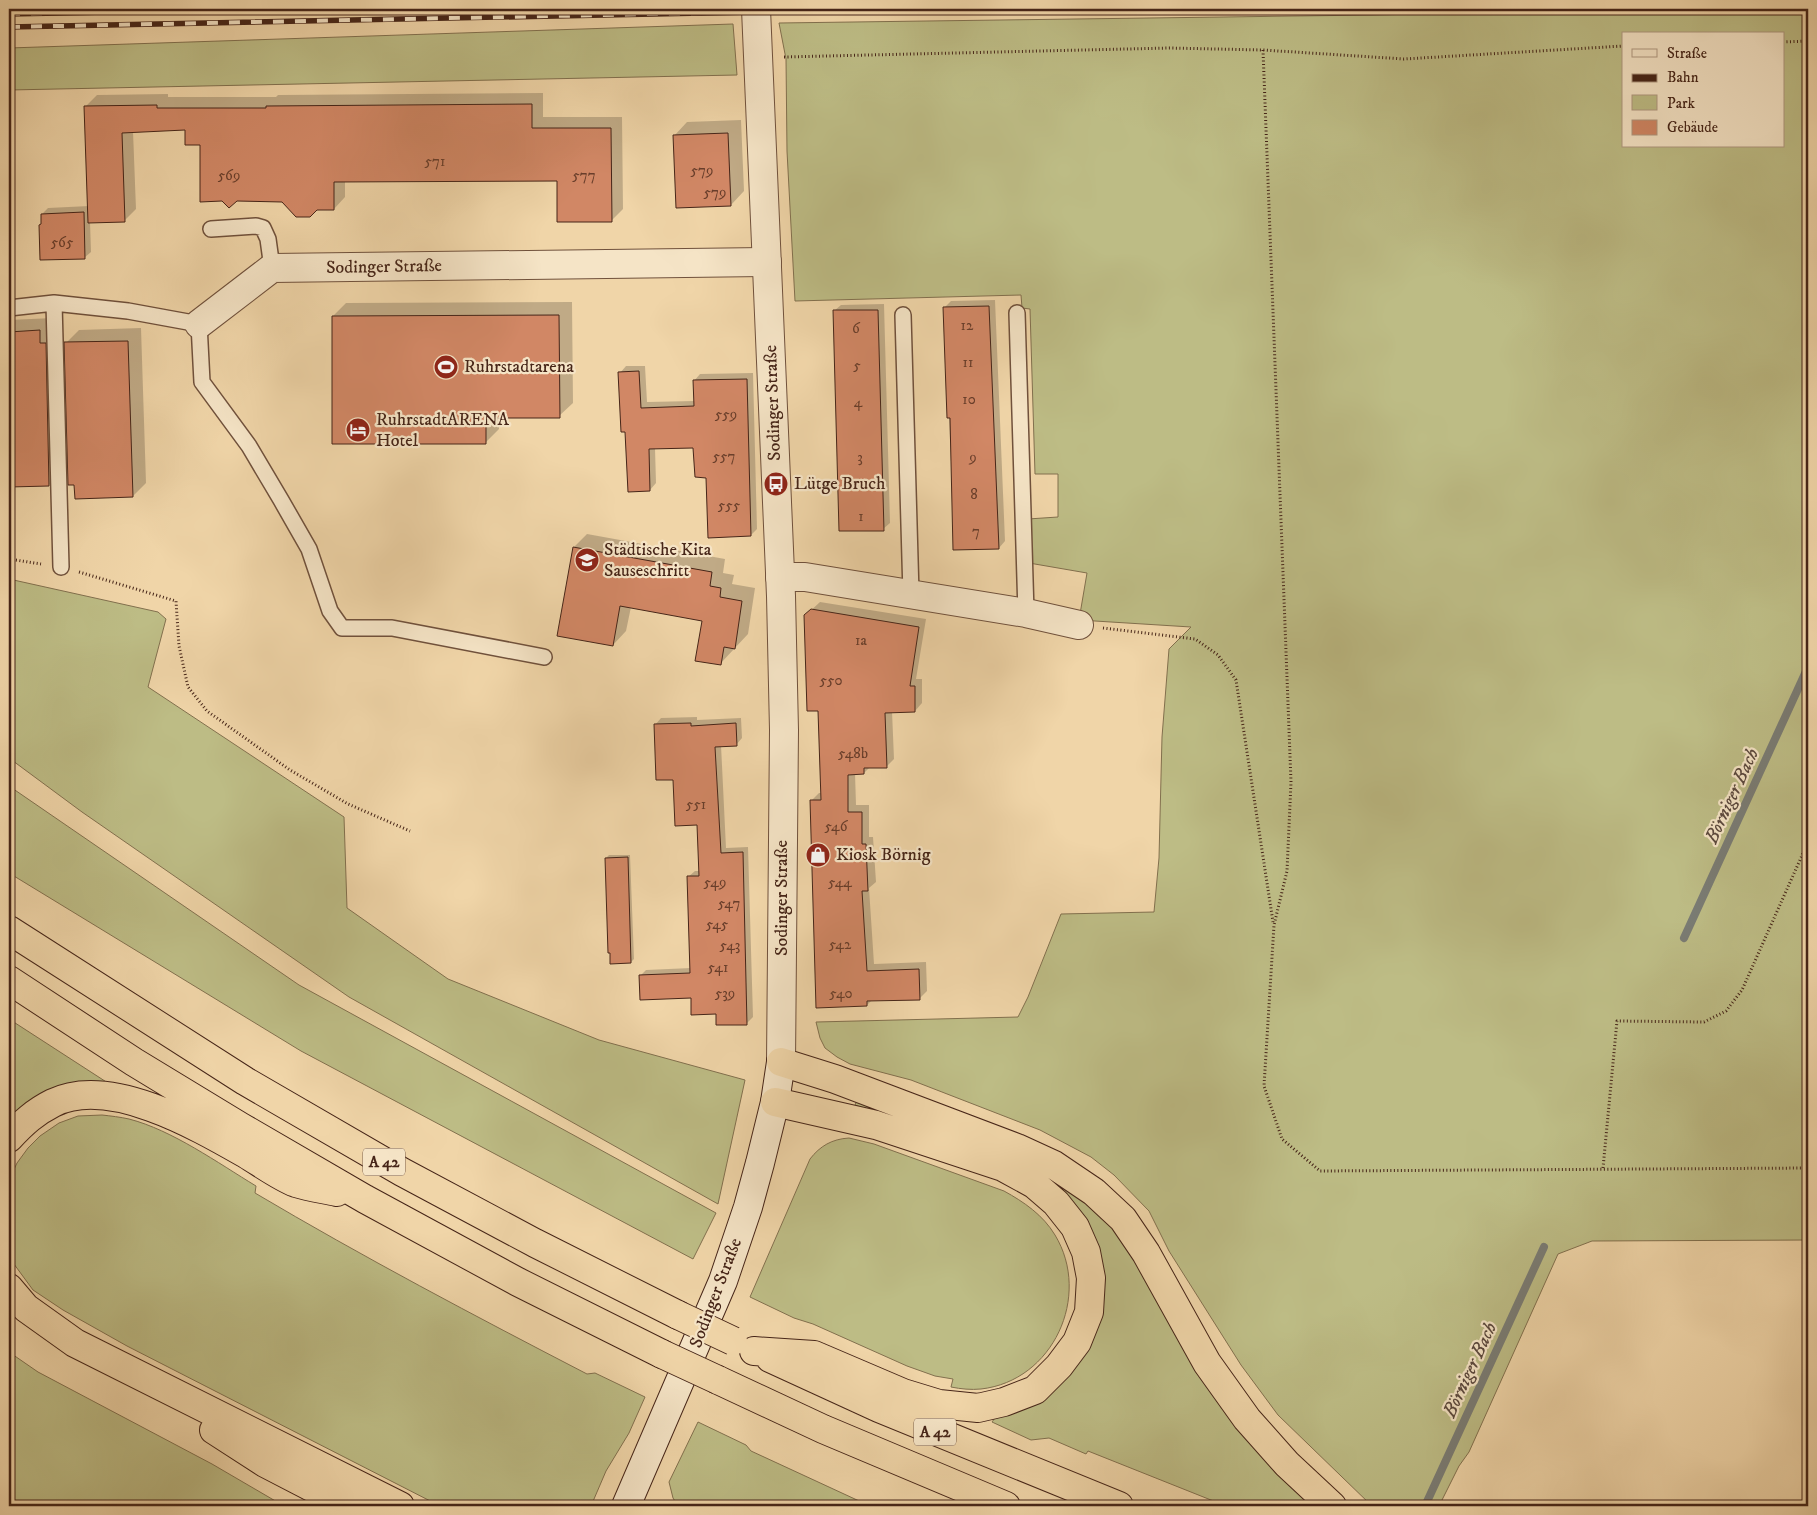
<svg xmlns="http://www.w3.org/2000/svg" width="1817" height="1515" font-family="'IM FELL DW Pica',serif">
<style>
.green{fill:#bdbc85;stroke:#82704e;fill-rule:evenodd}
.shadow{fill:#0003}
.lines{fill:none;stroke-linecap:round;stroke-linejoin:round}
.stream{stroke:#7a7c74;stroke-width:8}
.building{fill:#d18765;stroke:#462518}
.service-casing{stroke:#70513c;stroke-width:18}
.minor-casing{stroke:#70513c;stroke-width:30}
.tertiary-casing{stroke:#70513c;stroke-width:30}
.secondary-casing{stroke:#462518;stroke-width:30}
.motorway-casing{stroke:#462518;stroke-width:30}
.path{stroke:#462518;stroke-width:3;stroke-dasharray:1 2.5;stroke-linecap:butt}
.service{stroke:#f5e4c6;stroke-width:15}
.minor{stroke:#f5e4c6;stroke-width:28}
.tertiary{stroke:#f5e4c6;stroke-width:28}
.secondary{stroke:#f5e4c6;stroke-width:28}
.motorway{stroke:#f0d5a8;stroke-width:28}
.rail-casing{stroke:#462518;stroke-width:5.5}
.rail{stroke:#f5e4c6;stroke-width:4;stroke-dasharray:11;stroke-linecap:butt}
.motorway-bridge-casing{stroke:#462518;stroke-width:30;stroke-linecap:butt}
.motorway-bridge{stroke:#f0d5a8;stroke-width:28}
.labels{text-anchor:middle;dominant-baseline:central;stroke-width:4.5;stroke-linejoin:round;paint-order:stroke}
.number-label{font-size:15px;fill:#693e2b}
.shield{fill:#f5e4c6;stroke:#7a5e4c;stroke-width:1}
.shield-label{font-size:16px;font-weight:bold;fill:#462518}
.street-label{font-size:18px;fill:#462518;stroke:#f5e4c6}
.poi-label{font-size:18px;fill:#462518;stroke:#f5e4c6;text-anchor:start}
.water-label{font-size:19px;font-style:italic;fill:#5c493e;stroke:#f5e4c6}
</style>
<rect width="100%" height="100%" fill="#f0d5a8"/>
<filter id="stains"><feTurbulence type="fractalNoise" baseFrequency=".004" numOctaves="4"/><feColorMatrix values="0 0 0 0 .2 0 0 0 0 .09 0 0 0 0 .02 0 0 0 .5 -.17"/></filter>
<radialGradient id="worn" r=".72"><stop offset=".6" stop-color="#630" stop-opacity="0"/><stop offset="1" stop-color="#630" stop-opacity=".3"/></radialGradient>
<!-- green -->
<path class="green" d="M 1648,9 L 1808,9 L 1808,1240 L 1592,1241 L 1558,1254 L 1469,1452 L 1459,1466 L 1439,1506 L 1372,1506 L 1278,1415 L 1241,1365 L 1169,1251 L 1149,1211 L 1114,1175 L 1091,1157 L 1040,1130 L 911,1080 L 850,1064 L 837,1057 L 825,1048 L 820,1038 L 816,1022 L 1018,1017 L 1028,997 L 1061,914 L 1154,912 L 1159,858 L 1162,737 L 1169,649 L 1191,627 L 1079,620 L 1087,573 L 1029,563 L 1028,519 L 1058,517 L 1058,474 L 1035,474 L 1030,309 L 1022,308 L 1021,295 L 795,301 L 787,151 L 786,59 L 779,23 L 1372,15 ZM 1623,34 L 1783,34 L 1783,146 L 1623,146 Z
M 733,24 L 737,75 L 9,90 L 9,48 Z
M 9,579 L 158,612 L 166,619 L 148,687 L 344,817 L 347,908 L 448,979 L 599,1040 L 745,1080 L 718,1204 L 349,997 L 82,812 L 9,758 Z
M 9,786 L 299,985 L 716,1213 L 693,1259 L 301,1051 L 9,873 Z
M 9,1019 L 111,1085 L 9,1125 Z
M 858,1098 L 1039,1168 L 1110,1220 L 1317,1506 L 1226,1506 L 1088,1451 L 1086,1454 L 1049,1438 L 1031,1440 L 992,1422 L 997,1415 L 1024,1406 L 1100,1277 L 1003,1158 L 855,1105 Z
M 102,1115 C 111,1116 120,1117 129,1119 C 172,1130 218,1163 256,1186 L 255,1193 C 363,1257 475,1316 587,1374 L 595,1373 L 645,1397 L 629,1433 L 606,1471 L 591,1506 L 440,1506 L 127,1346 L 63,1310 L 33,1290 L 11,1260 L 9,1253 L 9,1180 L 17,1163 L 28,1148 L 40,1136 L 59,1123 L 78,1116 Z
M 849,1138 L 874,1144 L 1004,1191 C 1024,1202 1043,1215 1055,1235 C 1092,1296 1053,1381 981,1389 C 971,1390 961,1389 951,1387 L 953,1379 L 935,1376 L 907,1366 L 813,1324 L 794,1318 L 750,1297 L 810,1159 C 820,1146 832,1139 849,1138 Z
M 9,1352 L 38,1372 L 212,1464 L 284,1506 L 9,1506 Z
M 698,1422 L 746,1445 L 751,1451 L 870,1506 L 678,1506 L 673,1498 L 669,1482 Z"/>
<!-- shadow -->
<path class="shadow" d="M 543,93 L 543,117 L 622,117 L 623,209 L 611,221 L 558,180 L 345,180 L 345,197 L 334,209 L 283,200 L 201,144 L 187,129 L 133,131 L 136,209 L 124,221 L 90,222 L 91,252 L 84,258 L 40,225 L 42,223 L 42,214 L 48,208 L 89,206 L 85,107 L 97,95 L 168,94 L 168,97 L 276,97 L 278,95 Z
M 741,120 L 744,191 L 731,205 L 674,136 L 687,122 Z
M 995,300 L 1005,541 L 999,548 L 955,549 L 944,308 L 951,301 Z
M 572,302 L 573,403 L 559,416 L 499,416 L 499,429 L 486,442 L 333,316 L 346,303 Z
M 884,304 L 890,523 L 883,529 L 834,311 L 841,305 Z
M 53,318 L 62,472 L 49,485 L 9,486 L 9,320 Z
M 141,328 L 146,483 L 133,496 L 66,343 L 79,330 Z
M 626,366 L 645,366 L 647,402 L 695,401 L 694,381 L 700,374 L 753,373 L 757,529 L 751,535 L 707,477 L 694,447 L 655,448 L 656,483 L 650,490 L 626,430 L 620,373 Z
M 587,534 L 725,559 L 723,573 L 734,575 L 732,584 L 755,588 L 748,634 L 720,664 L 703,620 L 631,607 L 626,631 L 613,645 L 574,547 Z
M 820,602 L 926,619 L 916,679 L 922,679 L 922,703 L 915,711 L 892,711 L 894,759 L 886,767 L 870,767 L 864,773 L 855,773 L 856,805 L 869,805 L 869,837 L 873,837 L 876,882 L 869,888 L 874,964 L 926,962 L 927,991 L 919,999 L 872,1000 L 867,1005 L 811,801 L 819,793 L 822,793 L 819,710 L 806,615 Z
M 697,717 L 697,720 L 741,718 L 742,738 L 736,745 L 721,745 L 726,848 L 748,847 L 753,1017 L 747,1023 L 717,1013 L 692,997 L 640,976 L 646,970 L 691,968 L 688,877 L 695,871 L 700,871 L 699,824 L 675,778 L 655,725 L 661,718 Z
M 609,855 L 630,855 L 634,959 L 631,962 L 606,858 Z"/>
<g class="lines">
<!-- stream -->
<path class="stream" d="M 1684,938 L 1808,667
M 1425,1506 L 1544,1247"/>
</g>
<!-- building -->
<path class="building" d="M 532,104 L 532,128 L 611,128 L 612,222 L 557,222 L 557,181 L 334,182 L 334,210 L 317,210 L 310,217 L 296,217 L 282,202 L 237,201 L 229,208 L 222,201 L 200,202 L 200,145 L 185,145 L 185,130 L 122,133 L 125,222 L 88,223 L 84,106 L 157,105 L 157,108 L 266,108 L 266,106 Z
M 728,133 L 731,206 L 676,208 L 673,135 Z
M 84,212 L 85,259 L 40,260 L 39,225 L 41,224 L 41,214 Z
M 989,306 L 999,549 L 953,550 L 950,418 L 947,418 L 943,307 Z
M 833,310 L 878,310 L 884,531 L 839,531 Z
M 559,315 L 560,418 L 486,418 L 486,444 L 332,444 L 332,316 Z
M 40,330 L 40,343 L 46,343 L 49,486 L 9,487 L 9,332 Z
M 128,341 L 133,497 L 75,499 L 74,485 L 68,485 L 64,342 Z
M 639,371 L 641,408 L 694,406 L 693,380 L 747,379 L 751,536 L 708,538 L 706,478 L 695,477 L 693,448 L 649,449 L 650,491 L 628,492 L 625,432 L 621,432 L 618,372 Z
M 573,547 L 712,572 L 710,586 L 721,588 L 720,597 L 742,601 L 735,649 L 724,647 L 721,665 L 695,661 L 702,621 L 620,606 L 613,646 L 557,636 Z
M 811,609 L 919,627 L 910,686 L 915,686 L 915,712 L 885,713 L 887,768 L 864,768 L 864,774 L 848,775 L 848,812 L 862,812 L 862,844 L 866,844 L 868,891 L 862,891 L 867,971 L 919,969 L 920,1000 L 867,1001 L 867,1006 L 816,1008 L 810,800 L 821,800 L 818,711 L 807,711 L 804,615 Z
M 691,723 L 691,726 L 736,723 L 737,746 L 715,747 L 721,853 L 743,852 L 747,1025 L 716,1025 L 716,1014 L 691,1015 L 691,998 L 640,1000 L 639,975 L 690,973 L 687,876 L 699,876 L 697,825 L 675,826 L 673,780 L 656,780 L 654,724 Z
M 628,857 L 631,963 L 610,964 L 610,953 L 608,953 L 605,858 Z"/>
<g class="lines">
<defs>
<path id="service" d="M 211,229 L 256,226 L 263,228 L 268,239 L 272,268
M 54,303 L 61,567
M 9,308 L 54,303 L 128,311 L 199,324 L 202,382 L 249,446 L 281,500 L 309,549 L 330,611 L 342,628 L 392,628 L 544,657
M 1017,313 L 1026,613
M 903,315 L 911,594"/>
<path id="minor" d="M 199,324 L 272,268 L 767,262
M 780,577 L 805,577 L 1026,613 L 1079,625"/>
<path id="tertiary" d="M 756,9 L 781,596 L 784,730 L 781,1062"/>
<path id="secondary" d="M 626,1506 L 723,1281 L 748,1207 L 760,1163 L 775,1102 L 781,1062"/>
<path id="motorway" d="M 9,930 L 245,1081 L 402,1172 L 535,1243 L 678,1315
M 9,980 L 134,1062 L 241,1127 L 365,1199 L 518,1282 L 662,1354
M 781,1062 L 835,1079 L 1017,1148 L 1054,1165 L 1094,1192 L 1123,1219 L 1146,1253 L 1207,1363 L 1247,1419 L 1287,1464 L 1332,1506
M 9,1138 C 23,1123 35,1112 53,1103 C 109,1075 197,1126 246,1154 C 261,1163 280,1177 296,1183 C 309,1187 323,1189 337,1192
M 9,1288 L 26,1308 L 75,1343 L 400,1506
M 754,1351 L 814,1355 L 903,1393 L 939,1404 L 978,1408 L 1004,1402 L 1035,1390 L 1059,1366 L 1077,1342 L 1089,1312 L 1091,1278 L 1086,1252 L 1075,1227 L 1056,1203 L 1034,1184 L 1003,1167 L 876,1125 L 775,1102
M 770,1358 L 879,1408 L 1119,1506
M 718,1380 L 823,1429 L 1006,1506
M 214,1430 L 265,1463 L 348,1506"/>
</defs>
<!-- service casing -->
<use href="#service" class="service-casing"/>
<!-- minor casing -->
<use href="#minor" class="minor-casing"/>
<!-- tertiary casing -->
<use href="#tertiary" class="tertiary-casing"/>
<!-- secondary casing -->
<use href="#secondary" class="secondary-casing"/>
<!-- motorway casing -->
<use href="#motorway" class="motorway-casing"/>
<!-- path -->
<path class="path" d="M 1783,42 L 1808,41
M 1263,50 L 1291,782 L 1287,871 L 1274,925 L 1264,1086 L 1282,1139 L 1320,1171 L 1808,1168
M 784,57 L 1169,48 L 1263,50 L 1404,59 L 1623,46
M 9,559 L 41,564
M 79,572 L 176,601 L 179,646 L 188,687 L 207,711 L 290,770 L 348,804 L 410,831
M 1103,628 L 1195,639 L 1218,655 L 1236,680 L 1273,922
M 1603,1168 L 1617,1021 L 1704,1022 L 1726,1011 L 1742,990 L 1808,842"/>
<!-- service -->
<use href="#service" class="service"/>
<!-- minor -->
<use href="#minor" class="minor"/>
<!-- tertiary -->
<use href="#tertiary" class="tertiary"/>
<!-- secondary -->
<use href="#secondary" class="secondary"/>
<!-- motorway -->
<use href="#motorway" class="motorway"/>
<defs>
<path id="rail" d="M 9,14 L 256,9
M 9,27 L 897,9"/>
</defs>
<!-- rail casing -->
<use href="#rail" class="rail-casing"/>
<!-- rail -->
<use href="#rail" class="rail"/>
<defs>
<path id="motorway-bridge" d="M 678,1315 L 733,1341
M 662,1354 L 718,1380"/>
</defs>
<!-- motorway-bridge casing -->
<use href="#motorway-bridge" class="motorway-bridge-casing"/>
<!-- motorway-bridge -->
<use href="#motorway-bridge" class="motorway-bridge"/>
</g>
<!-- icons -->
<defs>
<symbol id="stadium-disc" viewBox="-11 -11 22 22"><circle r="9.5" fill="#8f2418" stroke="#f5e4c6"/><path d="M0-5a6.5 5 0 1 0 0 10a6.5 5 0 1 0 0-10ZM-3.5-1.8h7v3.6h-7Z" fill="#fff"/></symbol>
<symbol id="hotel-disc" viewBox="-11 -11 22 22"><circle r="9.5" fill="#8f2418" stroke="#f5e4c6"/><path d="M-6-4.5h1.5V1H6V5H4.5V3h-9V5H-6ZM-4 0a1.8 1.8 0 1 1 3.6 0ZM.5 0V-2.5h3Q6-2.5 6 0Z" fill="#fff"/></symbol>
<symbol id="bus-disc" viewBox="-11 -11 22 22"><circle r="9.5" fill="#8f2418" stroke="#f5e4c6"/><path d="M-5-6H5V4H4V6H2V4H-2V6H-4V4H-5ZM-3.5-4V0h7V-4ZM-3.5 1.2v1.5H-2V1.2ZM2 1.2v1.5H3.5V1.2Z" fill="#fff"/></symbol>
<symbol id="school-disc" viewBox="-11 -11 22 22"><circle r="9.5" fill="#8f2418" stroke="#f5e4c6"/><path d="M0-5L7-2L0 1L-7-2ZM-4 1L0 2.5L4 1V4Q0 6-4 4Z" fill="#fff"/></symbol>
<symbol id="shop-disc" viewBox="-11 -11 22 22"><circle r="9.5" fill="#8f2418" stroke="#f5e4c6"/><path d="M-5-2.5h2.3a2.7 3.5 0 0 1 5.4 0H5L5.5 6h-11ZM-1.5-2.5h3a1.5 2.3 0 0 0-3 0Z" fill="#fff"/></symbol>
</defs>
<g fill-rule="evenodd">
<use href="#stadium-disc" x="432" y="353" width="28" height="28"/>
<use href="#hotel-disc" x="344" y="416" width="28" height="28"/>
<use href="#bus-disc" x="762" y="470" width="28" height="28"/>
<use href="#school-disc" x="573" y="546" width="28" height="28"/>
<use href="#shop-disc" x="804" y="841" width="28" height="28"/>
</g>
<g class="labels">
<!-- number labels -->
<g class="number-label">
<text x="435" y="161">571</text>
<text x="702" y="170">579</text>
<text x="229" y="175">569</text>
<text x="584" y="175">577</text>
<text x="715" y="192">579</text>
<text x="62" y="242">565</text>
<text x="967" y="325">12</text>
<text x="856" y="328">6</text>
<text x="968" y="362">11</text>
<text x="857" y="365">5</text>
<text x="969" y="399">10</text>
<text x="858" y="402">4</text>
<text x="726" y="414">559</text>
<text x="724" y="456">557</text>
<text x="860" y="457">3</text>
<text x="973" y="457">9</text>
<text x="974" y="494">8</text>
<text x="729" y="505">555</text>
<text x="861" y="516">1</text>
<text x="976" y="531">7</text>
<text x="861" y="640">1a</text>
<text x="831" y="680">550</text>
<text x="853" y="753">548b</text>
<text x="696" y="804">551</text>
<text x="836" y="826">546</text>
<text x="715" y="882">549</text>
<text x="840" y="882">544</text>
<text x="729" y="903">547</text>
<text x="717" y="924">545</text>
<text x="840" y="944">542</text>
<text x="730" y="945">543</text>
<text x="718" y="967">541</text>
<text x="725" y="993">539</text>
<text x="841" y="993">540</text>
</g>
<!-- shield labels -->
<g class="shield">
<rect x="363" y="1148.5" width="42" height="27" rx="4"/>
<rect x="914" y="1418.5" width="42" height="27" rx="4"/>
</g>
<g class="shield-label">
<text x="384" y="1162">A 42</text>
<text x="935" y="1432">A 42</text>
</g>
<!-- street labels -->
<g class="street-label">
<text transform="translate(384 267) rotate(-1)">Sodinger Straße</text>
<text transform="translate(773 403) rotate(-92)">Sodinger Straße</text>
<text transform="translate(782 898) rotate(-90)">Sodinger Straße</text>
<text transform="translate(716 1293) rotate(-69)">Sodinger Straße</text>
</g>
<!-- poi labels -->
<g class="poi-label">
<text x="464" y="367">Ruhrstadtarena</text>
<text x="376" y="420">RuhrstadtARENA<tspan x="376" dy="21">Hotel</tspan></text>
<text x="794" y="484">Lütge Bruch</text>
<text x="604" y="550">Städtische Kita<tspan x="604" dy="21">Sauseschritt</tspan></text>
<text x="836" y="855">Kiosk Börnig</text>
</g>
<!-- water labels -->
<g class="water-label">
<text transform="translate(1732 796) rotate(-65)">Börniger Bach</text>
<text transform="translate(1470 1370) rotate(-65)">Börniger Bach</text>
</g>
</g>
<!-- margin -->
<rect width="1817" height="1515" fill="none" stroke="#f0d5a8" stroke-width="30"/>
<rect x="10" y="10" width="1797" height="1495" fill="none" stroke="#462518" stroke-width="2.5"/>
<rect x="15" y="15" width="1787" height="1485" fill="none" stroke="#462518"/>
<!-- legend -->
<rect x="1622" y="32" width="162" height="115" fill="#f5e4c6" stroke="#af9880"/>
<rect x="1632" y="49" width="25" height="8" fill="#f5e4c6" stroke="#af9880"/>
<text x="1667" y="58" font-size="15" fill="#462518">Straße</text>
<rect x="1632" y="74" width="25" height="8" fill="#462518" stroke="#af9880"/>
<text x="1667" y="82" font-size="15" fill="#462518">Bahn</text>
<rect x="1632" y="95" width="25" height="15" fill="#bdbc85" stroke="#af9880"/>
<text x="1667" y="108" font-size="15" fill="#462518">Park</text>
<rect x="1632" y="120" width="25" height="15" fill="#d18765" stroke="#af9880"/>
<text x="1667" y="132" font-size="15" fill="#462518">Gebäude</text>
<rect width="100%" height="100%" filter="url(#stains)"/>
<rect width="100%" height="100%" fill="url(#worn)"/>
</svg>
